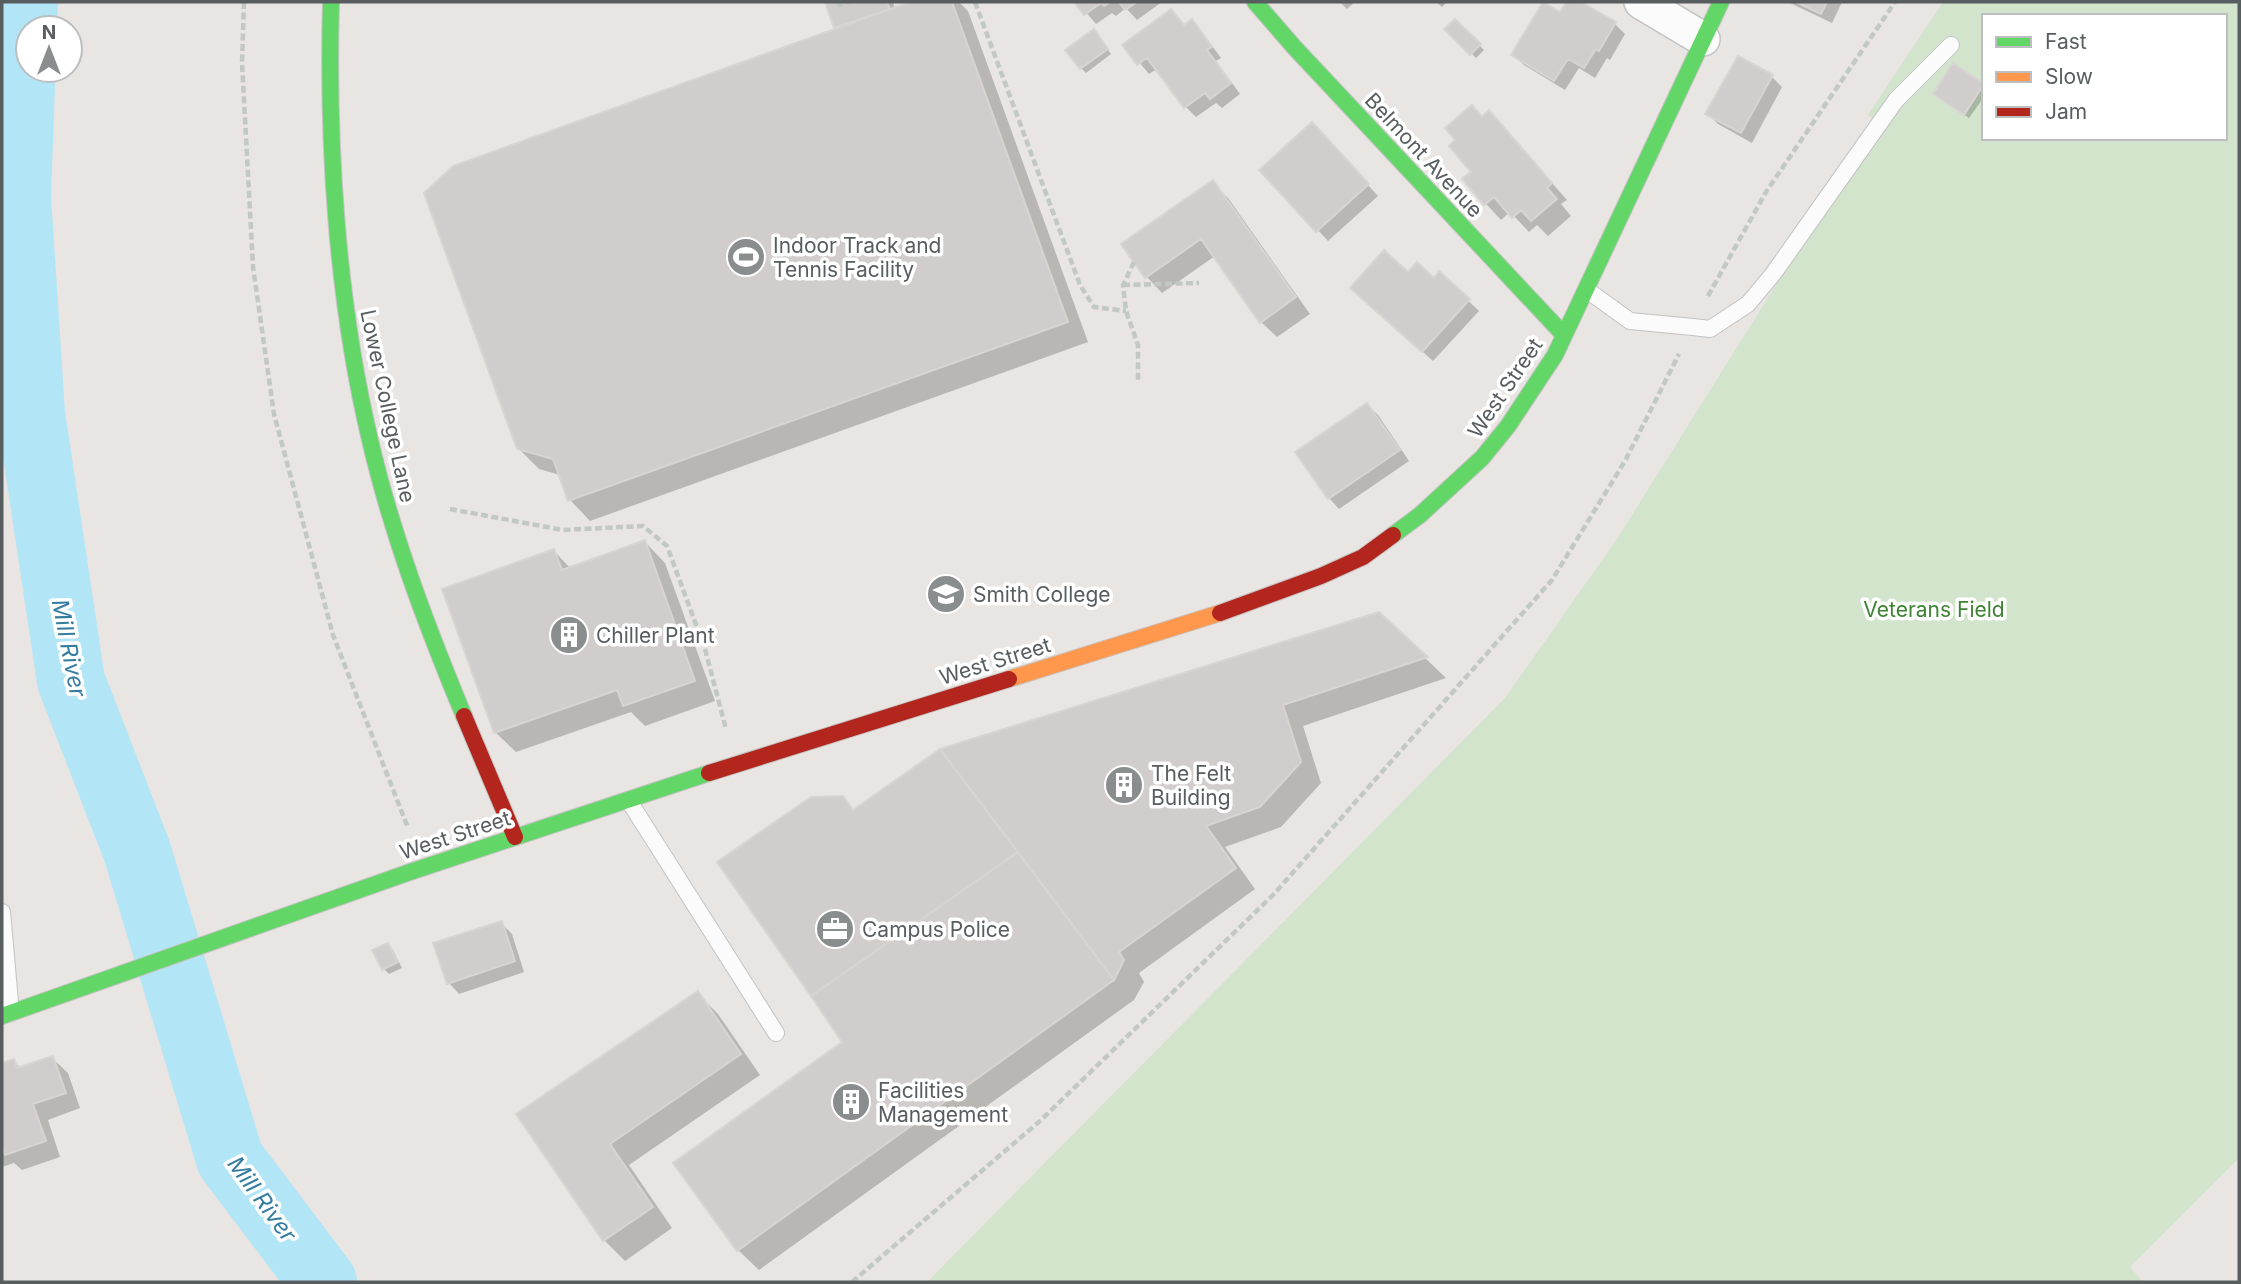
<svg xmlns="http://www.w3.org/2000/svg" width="2241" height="1284" font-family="Inter,sans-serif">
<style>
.green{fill:#d3e4cc;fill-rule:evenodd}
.shadow{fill:#0003}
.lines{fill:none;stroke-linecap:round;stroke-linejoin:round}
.river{stroke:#b2e6f6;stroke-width:68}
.building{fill:#d0cdcc;stroke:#d8d4d1;stroke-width:2}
.lane-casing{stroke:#c3c3c3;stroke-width:18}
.street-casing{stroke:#c3c3c3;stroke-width:36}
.fast-casing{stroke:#c3c3c3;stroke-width:18}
.slow-casing{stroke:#c3c3c3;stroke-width:18}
.jam-casing{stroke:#c3c3c3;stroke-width:18}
.path{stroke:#c2c8c3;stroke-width:4.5;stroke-dasharray:7 3.5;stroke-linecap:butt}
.lane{stroke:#fcfbfb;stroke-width:16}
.street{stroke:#fcfbfb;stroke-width:33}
.fast{stroke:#63d668;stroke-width:16}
.slow{stroke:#ff974d;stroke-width:16}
.jam{stroke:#b3261e;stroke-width:16}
.labels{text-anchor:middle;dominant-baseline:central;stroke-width:7;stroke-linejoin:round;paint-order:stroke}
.street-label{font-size:21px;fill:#585d60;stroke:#fff}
.poi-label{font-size:21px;fill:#585d60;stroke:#fff;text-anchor:start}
.park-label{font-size:21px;fill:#3e8433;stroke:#fff}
.water-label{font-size:23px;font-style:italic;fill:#347d9f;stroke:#fff}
</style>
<rect width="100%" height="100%" fill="#e8e5e2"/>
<!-- green -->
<path class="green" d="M 1943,2 L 2239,2 L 2239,1158 L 2130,1267 L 2143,1282 L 927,1282 L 1505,698 L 1617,539 L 1878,122 L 1868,115 ZM 1984,16 L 2225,16 L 2225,138 L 1984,138 Z"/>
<!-- shadow -->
<path class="shadow" d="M 827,2 L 893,2 L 895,9 L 914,2 L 959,2 L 968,11 L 1088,342 L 590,521 L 570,500 L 560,475 L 539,469 L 518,448 L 838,29 Z
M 1077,2 L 1162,2 L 1137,20 L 1126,8 L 1116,16 L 1112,13 L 1096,24 Z
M 1340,2 L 1355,2 L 1347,9 Z
M 1436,2 L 1447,2 L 1442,7 Z
M 1568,2 L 1578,2 L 1615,24 L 1625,34 L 1610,60 L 1607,58 L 1595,78 L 1579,68 L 1565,90 L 1524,65 L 1513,55 L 1561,14 Z
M 1788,2 L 1842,2 L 1832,23 Z
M 1171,11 L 1185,26 L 1192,22 L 1202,32 L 1221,58 L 1216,61 L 1240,94 L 1222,108 L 1216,103 L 1196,117 L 1186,107 L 1157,69 L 1149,74 L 1125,45 Z
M 1455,21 L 1484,50 L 1476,58 L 1447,29 Z
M 1098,37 L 1111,54 L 1086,73 L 1081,68 Z
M 1954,66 L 1984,86 L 1984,97 L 1969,118 L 1940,98 Z
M 1772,77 L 1782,87 L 1752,143 L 1718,124 L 1708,114 Z
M 1489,112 L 1567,200 L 1561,204 L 1571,216 L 1548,236 L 1537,225 L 1529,232 L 1510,212 L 1501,220 L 1464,180 L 1474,172 L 1483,118 Z
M 1322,135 L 1378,196 L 1328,241 L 1262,170 Z
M 1212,182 L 1228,198 L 1310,314 L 1277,337 L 1261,322 L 1215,256 L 1162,293 L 1147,277 L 1124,245 Z
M 1408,274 L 1434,280 L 1440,274 L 1479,311 L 1433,361 L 1363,298 Z
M 1367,405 L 1378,415 L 1409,461 L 1339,509 L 1329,498 Z
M 645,542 L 665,563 L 715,701 L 645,726 L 631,712 L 516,752 L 495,732 L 554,551 L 571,569 Z
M 1379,614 L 1446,678 L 1303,726 L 1321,783 L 1281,827 L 1225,847 L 1255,889 L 1139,973 L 1144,982 L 1134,1000 L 759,1270 L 738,1250 L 844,1042 L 842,798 L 855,811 Z
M 501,923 L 512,934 L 524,972 L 459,994 L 449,983 Z
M 388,945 L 393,950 L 402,968 L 389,974 L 384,969 L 375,951 Z
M 697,993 L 718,1014 L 760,1075 L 629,1165 L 672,1228 L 625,1261 L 604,1240 L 519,1115 Z
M 52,1058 L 68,1073 L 80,1108 L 48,1120 L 60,1157 L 22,1170 L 14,1163 L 2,1167 L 2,1065 L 14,1061 L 21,1069 Z"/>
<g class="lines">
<!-- river -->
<path class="river" d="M 24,2 L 17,197 L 31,414 L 71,681 L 137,851 L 230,1159 L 323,1282"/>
</g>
<!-- building -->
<path class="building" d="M 825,2 L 887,2 L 890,9 L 834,28 Z
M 910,2 L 952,2 L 1068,322 L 568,501 L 553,459 L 517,449 L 424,193 L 453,166 Z
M 1074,2 L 1110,2 L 1104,6 L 1101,3 L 1084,15 Z
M 1119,2 L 1137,2 L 1125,10 Z
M 1543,2 L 1560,12 L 1566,2 L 1581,2 L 1616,22 L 1599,51 L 1596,49 L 1584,68 L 1568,59 L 1554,81 L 1511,55 Z
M 1796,2 L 1827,2 L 1821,14 Z
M 1171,9 L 1184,25 L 1192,19 L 1212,47 L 1207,50 L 1231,83 L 1210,99 L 1205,93 L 1184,108 L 1147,58 L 1137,65 L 1122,45 Z
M 1455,19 L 1481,44 L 1470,55 L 1444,29 Z
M 1094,29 L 1108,49 L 1080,69 L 1065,50 Z
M 1738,56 L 1773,75 L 1741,133 L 1705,114 Z
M 1953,63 L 1984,84 L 1964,115 L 1933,94 Z
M 1472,105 L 1482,117 L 1489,110 L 1552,183 L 1547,188 L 1557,199 L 1531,221 L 1521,210 L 1512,218 L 1494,197 L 1484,205 L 1462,179 L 1471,172 L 1449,146 L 1455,140 L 1445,128 Z
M 1312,122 L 1369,184 L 1316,232 L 1259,170 Z
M 1213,180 L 1296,297 L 1260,323 L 1201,239 L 1145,278 L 1121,244 Z
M 1384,250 L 1408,272 L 1417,262 L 1434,278 L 1439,271 L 1470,299 L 1422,352 L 1350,288 Z
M 1367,403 L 1400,450 L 1328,499 L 1295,452 Z
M 645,540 L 695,681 L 623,706 L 617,690 L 494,733 L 442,589 L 554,549 L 562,570 Z
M 1379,612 L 1428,657 L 1283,705 L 1301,762 L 1260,807 L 1206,826 L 1236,868 L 1119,952 L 1124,960 L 1114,980 L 940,749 Z
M 940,749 L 1018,852 L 811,996 L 717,862 L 811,797 L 843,796 L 853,810 Z
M 1018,852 L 1114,980 L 737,1251 L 673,1163 L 842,1042 L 811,996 Z
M 502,921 L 515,961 L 447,984 L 433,943 Z
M 388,943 L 398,962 L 382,970 L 372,950 Z
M 698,991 L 741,1054 L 610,1144 L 653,1207 L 603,1241 L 516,1114 Z
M 53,1056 L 66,1093 L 33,1104 L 46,1141 L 5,1155 L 2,1148 L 2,1063 L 14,1059 L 17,1068 Z"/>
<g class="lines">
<defs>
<path id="lane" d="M 1587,290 L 1630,321 L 1693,327 L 1710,329 L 1748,304 L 1773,274 L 1896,100 L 1951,45
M 629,801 L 776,1033
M 2,912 L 11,1013"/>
<path id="street" d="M 1641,2 L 1703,39"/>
<path id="fast" d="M 331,2 C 327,145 337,301 370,440 C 392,535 427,627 464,716
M 1255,2 L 1294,47 L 1564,335
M 1393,535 L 1420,515 L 1482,458 L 1508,426 L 1555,355 L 1721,2
M 2,1016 L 410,872 L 709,773"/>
<path id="slow" d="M 1009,679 L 1220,613"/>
<path id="jam" d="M 1220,613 L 1321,576 L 1363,557 L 1393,535
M 464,716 L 515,837
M 709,773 L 1009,679"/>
</defs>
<!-- lane casing -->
<use href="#lane" class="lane-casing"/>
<!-- street casing -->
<use href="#street" class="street-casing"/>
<!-- fast casing -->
<use href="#fast" class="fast-casing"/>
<!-- slow casing -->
<use href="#slow" class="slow-casing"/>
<!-- jam casing -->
<use href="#jam" class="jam-casing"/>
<!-- path -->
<path class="path" d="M 244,2 L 242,63 L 253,267 L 274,414 L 333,635 L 408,828
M 838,2 L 839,5 L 849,2
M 975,2 L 1080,285 L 1094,307 L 1126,311
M 1134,262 L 1123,285 L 1126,311 L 1138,345 L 1138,383
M 1123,285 L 1199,283
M 1708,296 L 1766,192 L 1895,2
M 450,509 L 563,530 L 643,526 L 667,546 L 705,649 L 726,729
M 852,1282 L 1040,1121 L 1273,895 L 1552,580 L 1625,461 L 1679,354"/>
<!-- lane -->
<use href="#lane" class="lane"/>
<!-- street -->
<use href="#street" class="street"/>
<!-- fast -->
<use href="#fast" class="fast"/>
<!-- slow -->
<use href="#slow" class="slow"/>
<!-- jam -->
<use href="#jam" class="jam"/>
</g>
<!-- icons -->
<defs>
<symbol id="stadium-disc" viewBox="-11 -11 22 22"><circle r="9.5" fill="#8a8d8e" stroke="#fff"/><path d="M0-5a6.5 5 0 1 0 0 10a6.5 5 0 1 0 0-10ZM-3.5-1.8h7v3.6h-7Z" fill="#fff"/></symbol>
<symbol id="university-disc" viewBox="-11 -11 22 22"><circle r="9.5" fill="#8a8d8e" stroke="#fff"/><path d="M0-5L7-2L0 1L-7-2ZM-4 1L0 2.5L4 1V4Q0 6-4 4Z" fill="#fff"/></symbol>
<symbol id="building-disc" viewBox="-11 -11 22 22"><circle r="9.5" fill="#8a8d8e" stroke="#fff"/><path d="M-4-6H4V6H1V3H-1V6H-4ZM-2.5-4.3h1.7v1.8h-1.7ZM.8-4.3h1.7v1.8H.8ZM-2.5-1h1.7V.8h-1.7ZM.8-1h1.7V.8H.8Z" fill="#fff"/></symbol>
<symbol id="office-disc" viewBox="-11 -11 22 22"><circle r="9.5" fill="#8a8d8e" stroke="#fff"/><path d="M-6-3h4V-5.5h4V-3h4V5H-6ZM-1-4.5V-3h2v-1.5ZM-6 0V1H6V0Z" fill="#fff"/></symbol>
</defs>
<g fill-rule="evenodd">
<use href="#stadium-disc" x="724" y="235" width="44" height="44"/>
<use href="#university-disc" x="924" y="572" width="44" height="44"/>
<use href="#building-disc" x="547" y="613" width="44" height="44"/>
<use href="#building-disc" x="1102" y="763" width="44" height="44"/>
<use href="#office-disc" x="813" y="907" width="44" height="44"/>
<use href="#building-disc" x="829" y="1080" width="44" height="44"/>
</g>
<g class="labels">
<!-- street labels -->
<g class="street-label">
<text transform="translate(1424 155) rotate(47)">Belmont Avenue</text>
<text transform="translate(1505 388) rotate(-56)">West Street</text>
<text transform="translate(388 406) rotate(78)">Lower College Lane</text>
<text transform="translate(995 661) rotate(-17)">West Street</text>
<text transform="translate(455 835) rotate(-18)">West Street</text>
</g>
<!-- poi labels -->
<g class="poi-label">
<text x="773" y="245">Indoor Track and<tspan x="773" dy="24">Tennis Facility</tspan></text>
<text x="973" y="594">Smith College</text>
<text x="596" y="635">Chiller Plant</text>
<text x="1151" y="773">The Felt<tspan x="1151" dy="24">Building</tspan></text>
<text x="862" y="929">Campus Police</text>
<text x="878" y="1090">Facilities<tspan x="878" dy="24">Management</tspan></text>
</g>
<!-- park labels -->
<g class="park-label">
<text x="1934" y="609">Veterans Field</text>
</g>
<!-- water labels -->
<g class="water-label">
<text transform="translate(69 648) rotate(79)">Mill River</text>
<text transform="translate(262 1199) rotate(54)">Mill River</text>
</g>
</g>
<!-- border -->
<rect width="2241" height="1284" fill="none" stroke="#585d60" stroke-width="7"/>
<!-- legend -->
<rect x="1982" y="14" width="245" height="126" fill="#ffffff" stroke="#bcbebf" stroke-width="2"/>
<rect x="1996" y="37" width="35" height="10" fill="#63d668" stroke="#bcbebf" stroke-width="2"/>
<text x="2045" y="49" font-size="21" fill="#585d60">Fast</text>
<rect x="1996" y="72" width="35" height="10" fill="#ff974d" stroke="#bcbebf" stroke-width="2"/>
<text x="2045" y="84" font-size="21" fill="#585d60">Slow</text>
<rect x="1996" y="107" width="35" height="10" fill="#b3261e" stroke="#bcbebf" stroke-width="2"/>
<text x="2045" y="119" font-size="21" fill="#585d60">Jam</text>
<!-- north arrow -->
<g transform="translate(49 49)"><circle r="33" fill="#ffffff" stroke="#bcbebf" stroke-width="2"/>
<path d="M0-5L12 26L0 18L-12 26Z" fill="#8a8d8e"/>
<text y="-10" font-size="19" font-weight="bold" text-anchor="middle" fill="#585d60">N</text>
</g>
</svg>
